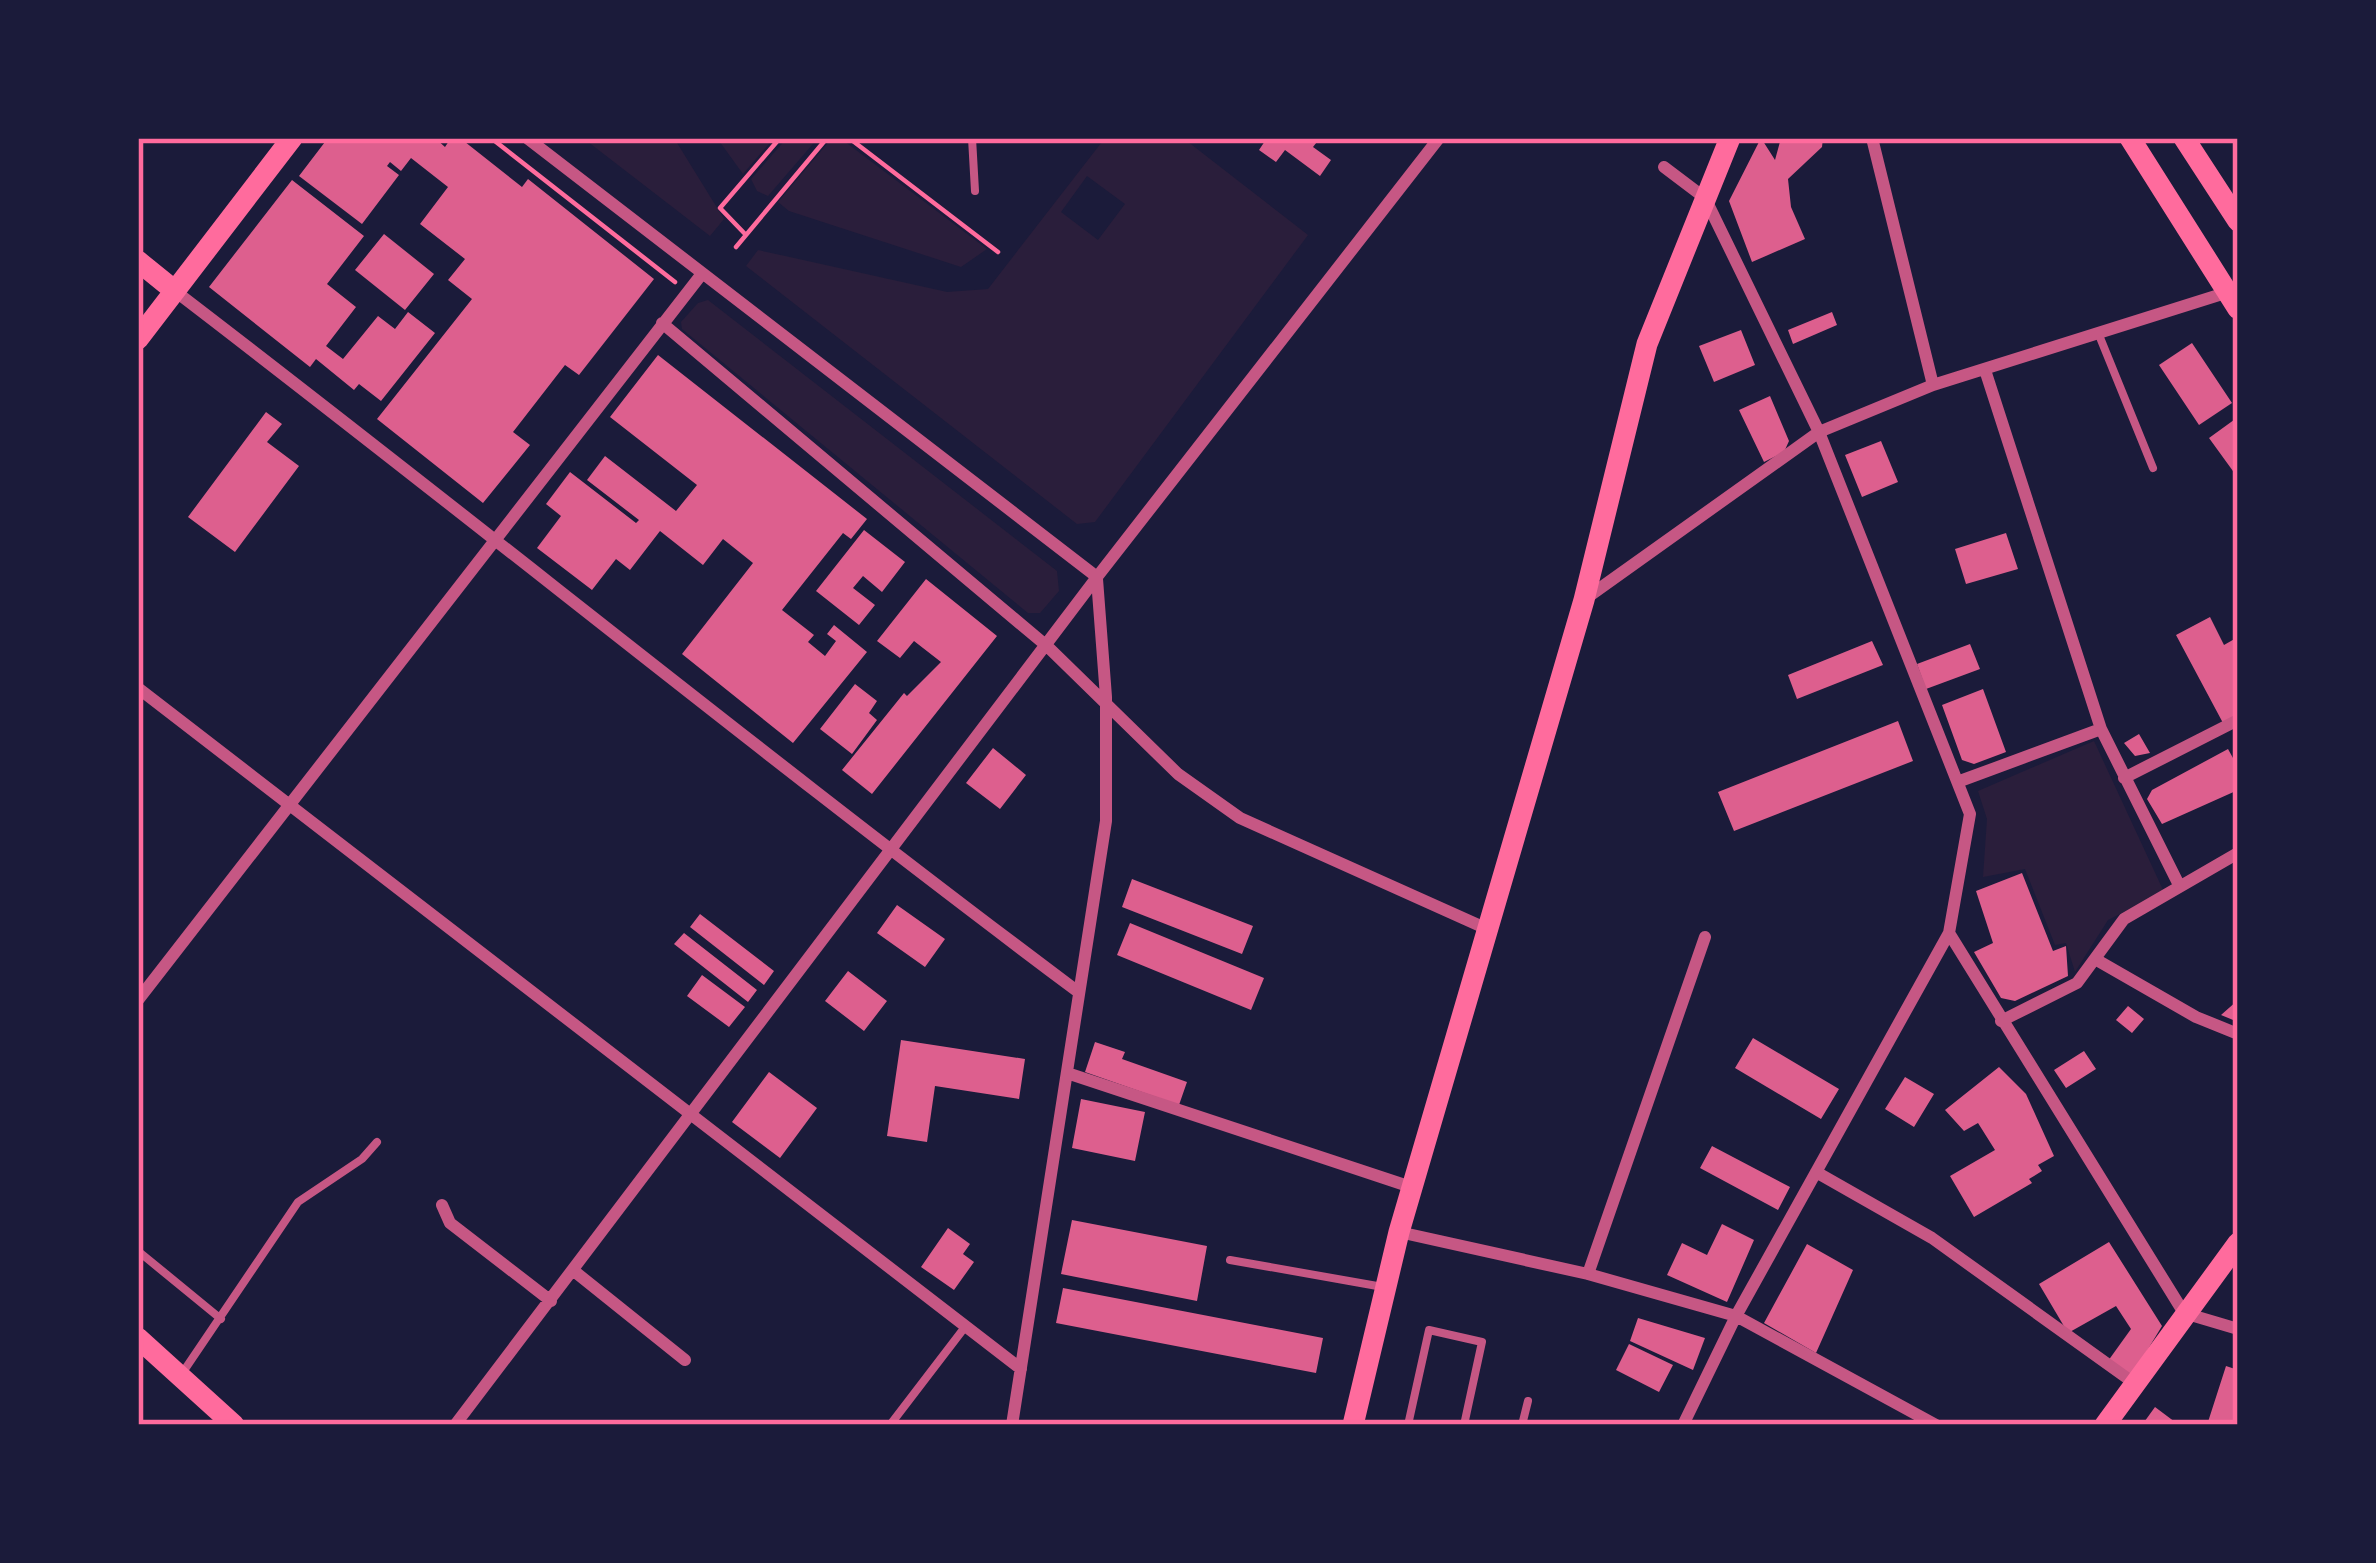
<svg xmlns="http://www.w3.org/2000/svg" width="2376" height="1563" font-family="Lato,sans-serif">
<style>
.green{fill:#2a1e3b;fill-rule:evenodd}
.building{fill:#dd5f8e}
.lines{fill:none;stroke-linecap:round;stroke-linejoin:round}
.path{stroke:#ff6b9d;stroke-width:4.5}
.service{stroke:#c65784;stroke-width:8}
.minor{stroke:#c65784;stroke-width:12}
.secondary{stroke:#ff6b9d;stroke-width:21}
.neatline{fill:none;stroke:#ff6b9d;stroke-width:4.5}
</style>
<rect width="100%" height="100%" fill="#1b1b3a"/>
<!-- green -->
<path class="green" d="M 583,138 L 674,138 L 724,219 L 710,236 Z
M 717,138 L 774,138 L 743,174 Z
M 787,138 L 818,138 L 768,196 L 757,191 L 751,179 Z
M 832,138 L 840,138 L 987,249 L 961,267 L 789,211 L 778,202 Z
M 1105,138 L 1183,138 L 1308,235 L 1095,522 L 1077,524 L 746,266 L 758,250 L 947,292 L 988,289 ZM 1087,176 L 1125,204 L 1098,240 L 1061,212 Z
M 708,300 L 1057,571 L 1059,591 L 1040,613 L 1028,613 L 682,329 L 681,322 L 698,303 Z
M 2094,741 L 2164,892 L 2108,920 L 2075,972 L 2066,943 L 2055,945 L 2025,869 L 1983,877 L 1987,819 L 1978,791 Z"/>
<!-- building -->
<path class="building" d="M 328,138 L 435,138 L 445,147 L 451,138 L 460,138 L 522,187 L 528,179 L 654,279 L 579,375 L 565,365 L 513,432 L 530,445 L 483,503 L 377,419 L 472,299 L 448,280 L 465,259 L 420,224 L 448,187 L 411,158 L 401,171 L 390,162 L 387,166 L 399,175 L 362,224 L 299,176 Z
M 1267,138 L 1320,138 L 1313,147 L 1331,160 L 1320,176 L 1285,150 L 1276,162 L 1259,150 Z
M 1761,138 L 1775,160 L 1781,138 L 1823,138 L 1822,147 L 1788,179 L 1791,207 L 1805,239 L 1752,262 L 1729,201 Z
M 292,180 L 364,236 L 327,284 L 356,307 L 326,346 L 343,359 L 378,316 L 395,329 L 408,312 L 435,333 L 381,401 L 359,384 L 354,390 L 316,359 L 310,367 L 209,287 Z
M 384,234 L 434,274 L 405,310 L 355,270 Z
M 1832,312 L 1837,325 L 1793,344 L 1788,330 Z
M 1741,330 L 1755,365 L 1714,382 L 1699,346 Z
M 2192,343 L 2232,403 L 2199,425 L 2159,365 Z
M 658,355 L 867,519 L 851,539 L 843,533 L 782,610 L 814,635 L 808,642 L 825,656 L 836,641 L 827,634 L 834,625 L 867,652 L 793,743 L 682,654 L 753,563 L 723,539 L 703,565 L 660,531 L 630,570 L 616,559 L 592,590 L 537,548 L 561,516 L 546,504 L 570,472 L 636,523 L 639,520 L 587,480 L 605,456 L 676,511 L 697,485 L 610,417 Z
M 1770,396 L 1789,441 L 1784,452 L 1764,462 L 1739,410 Z
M 266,412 L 282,424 L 267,442 L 299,466 L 235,552 L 188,517 Z
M 2238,417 L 2238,478 L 2209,438 Z
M 1881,441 L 1898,482 L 1862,497 L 1845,455 Z
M 864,530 L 905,562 L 882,592 L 863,576 L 853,588 L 875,605 L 859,625 L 816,591 Z
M 2006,533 L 2018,569 L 1966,584 L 1955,549 Z
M 926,579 L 997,636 L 872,794 L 842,770 L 904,693 L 907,696 L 941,662 L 914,641 L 900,658 L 877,641 Z
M 2210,617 L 2224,645 L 2238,637 L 2238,715 L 2223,723 L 2176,635 Z
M 1872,641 L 1883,665 L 1797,699 L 1788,675 Z
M 1970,644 L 1980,669 L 1926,689 L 1917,664 Z
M 855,684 L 877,701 L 869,713 L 877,720 L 852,754 L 820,729 Z
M 1983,689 L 2006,752 L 1974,764 L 1962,760 L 1942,705 Z
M 1898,721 L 1913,761 L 1734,831 L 1718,792 Z
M 2139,734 L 2150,753 L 2135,756 L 2124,743 Z
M 993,748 L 1026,775 L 1000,809 L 966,783 Z
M 2228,749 L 2238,767 L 2238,790 L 2162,824 L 2147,799 L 2152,790 Z
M 2022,873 L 2053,951 L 2066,946 L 2068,976 L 2015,1001 L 2001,998 L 1974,952 L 1993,943 L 1976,891 Z
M 1132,879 L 1253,926 L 1242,954 L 1122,907 Z
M 897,905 L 945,939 L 925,967 L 877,933 Z
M 700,914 L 774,971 L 764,985 L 690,927 Z
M 1130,923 L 1264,978 L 1251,1010 L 1117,955 Z
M 684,933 L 757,990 L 748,1002 L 674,944 Z
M 848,971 L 887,1001 L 864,1031 L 825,1001 Z
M 702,975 L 745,1007 L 729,1027 L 687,996 Z
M 2238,1000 L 2238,1022 L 2221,1015 Z
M 2128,1006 L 2144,1019 L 2132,1033 L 2116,1020 Z
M 1753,1038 L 1839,1089 L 1821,1119 L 1735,1068 Z
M 901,1040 L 1025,1059 L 1019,1099 L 935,1086 L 927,1142 L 887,1136 Z
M 1095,1042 L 1125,1052 L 1122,1059 L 1187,1082 L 1179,1105 L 1085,1072 Z
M 2084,1051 L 2096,1069 L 2066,1088 L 2054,1070 Z
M 1999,1067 L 2026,1094 L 2054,1156 L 2038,1165 L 2042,1171 L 2029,1179 L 2032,1183 L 1974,1217 L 1950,1176 L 1995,1150 L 1978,1123 L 1964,1131 L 1945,1110 Z
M 769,1072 L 817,1108 L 780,1158 L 732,1122 Z
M 1905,1077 L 1934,1094 L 1914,1127 L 1885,1109 Z
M 1081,1099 L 1145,1112 L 1135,1161 L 1072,1148 Z
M 1712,1146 L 1790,1187 L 1778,1210 L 1700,1168 Z
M 1072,1220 L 1207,1246 L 1197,1301 L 1061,1274 Z
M 1722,1224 L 1754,1240 L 1727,1302 L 1667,1275 L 1682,1243 L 1707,1255 Z
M 948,1228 L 970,1244 L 963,1254 L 974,1262 L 954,1290 L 921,1267 Z
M 2109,1242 L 2162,1326 L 2131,1377 L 2108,1361 L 2131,1329 L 2116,1306 L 2068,1333 L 2039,1284 Z
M 1807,1244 L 1853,1270 L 1816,1353 L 1764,1323 Z
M 1063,1288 L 1323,1338 L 1316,1373 L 1056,1323 Z
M 1638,1318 L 1705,1338 L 1693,1370 L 1630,1341 Z
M 1629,1344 L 1673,1365 L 1659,1392 L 1616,1370 Z
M 2226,1366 L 2238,1370 L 2238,1425 L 2207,1425 Z
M 2155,1407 L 2179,1425 L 2142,1425 Z"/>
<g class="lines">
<!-- path -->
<path class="path" d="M 491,138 L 675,282
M 849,138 L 998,252
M 746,235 L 720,208 L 780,138
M 736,247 L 827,138"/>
<!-- service -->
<path class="service" d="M 972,138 L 975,191
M 2099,335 L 2153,468
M 138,1251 L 221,1319
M 1230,1260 L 1383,1287
M 181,1375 L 298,1202 L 362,1159 L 377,1142
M 890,1425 L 965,1327
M 1408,1425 L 1429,1330 L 1482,1342 L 1464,1425
M 1522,1425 L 1528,1401"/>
<!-- minor -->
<path class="minor" d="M 527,138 L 1097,577
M 1872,138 L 1933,385
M 1664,167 L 1705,198 L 1819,432 L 1970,814 L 1949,933 L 1736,1316 L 1683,1425
M 175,291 C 477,522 772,763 1077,991
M 662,323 L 1048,647 L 1178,774 L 1240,818 L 1485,928
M 1986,373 L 2101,729 L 2178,883
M 1585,599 L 1819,432 L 1933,385 L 2238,289
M 138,688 L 1021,1369
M 2124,778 L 2238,720
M 1960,781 L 2101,729
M 1949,933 L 2184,1313 L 2238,1329
M 2095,959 L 2196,1017 L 2238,1034
M 138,1000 L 701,275
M 2001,1021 L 2077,983 L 2124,919 L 2238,853
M 1067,1073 L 1414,1188
M 1816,1172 L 1932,1238 L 2134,1383
M 442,1205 L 450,1223 L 551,1301
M 1399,1232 L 1588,1274 L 1736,1316 L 1936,1425
M 574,1271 L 685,1360
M 1588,1274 L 1705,937
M 455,1425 L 1097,577 L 1439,138
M 1012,1425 L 1106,821 L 1106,697 L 1097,579"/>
<!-- secondary -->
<path class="secondary" d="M 2130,138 L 2238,309
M 2184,138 L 2238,221
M 138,261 L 175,291
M 138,339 L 292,138
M 138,1338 L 234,1425
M 1353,1425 L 1399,1232 L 1584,600 L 1647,344 L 1730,138
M 2105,1425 L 2238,1243"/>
</g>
<!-- border -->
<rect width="2376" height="1563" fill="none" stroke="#1b1b3a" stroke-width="282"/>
<rect x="141" y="141" width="2094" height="1281" class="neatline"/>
</svg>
